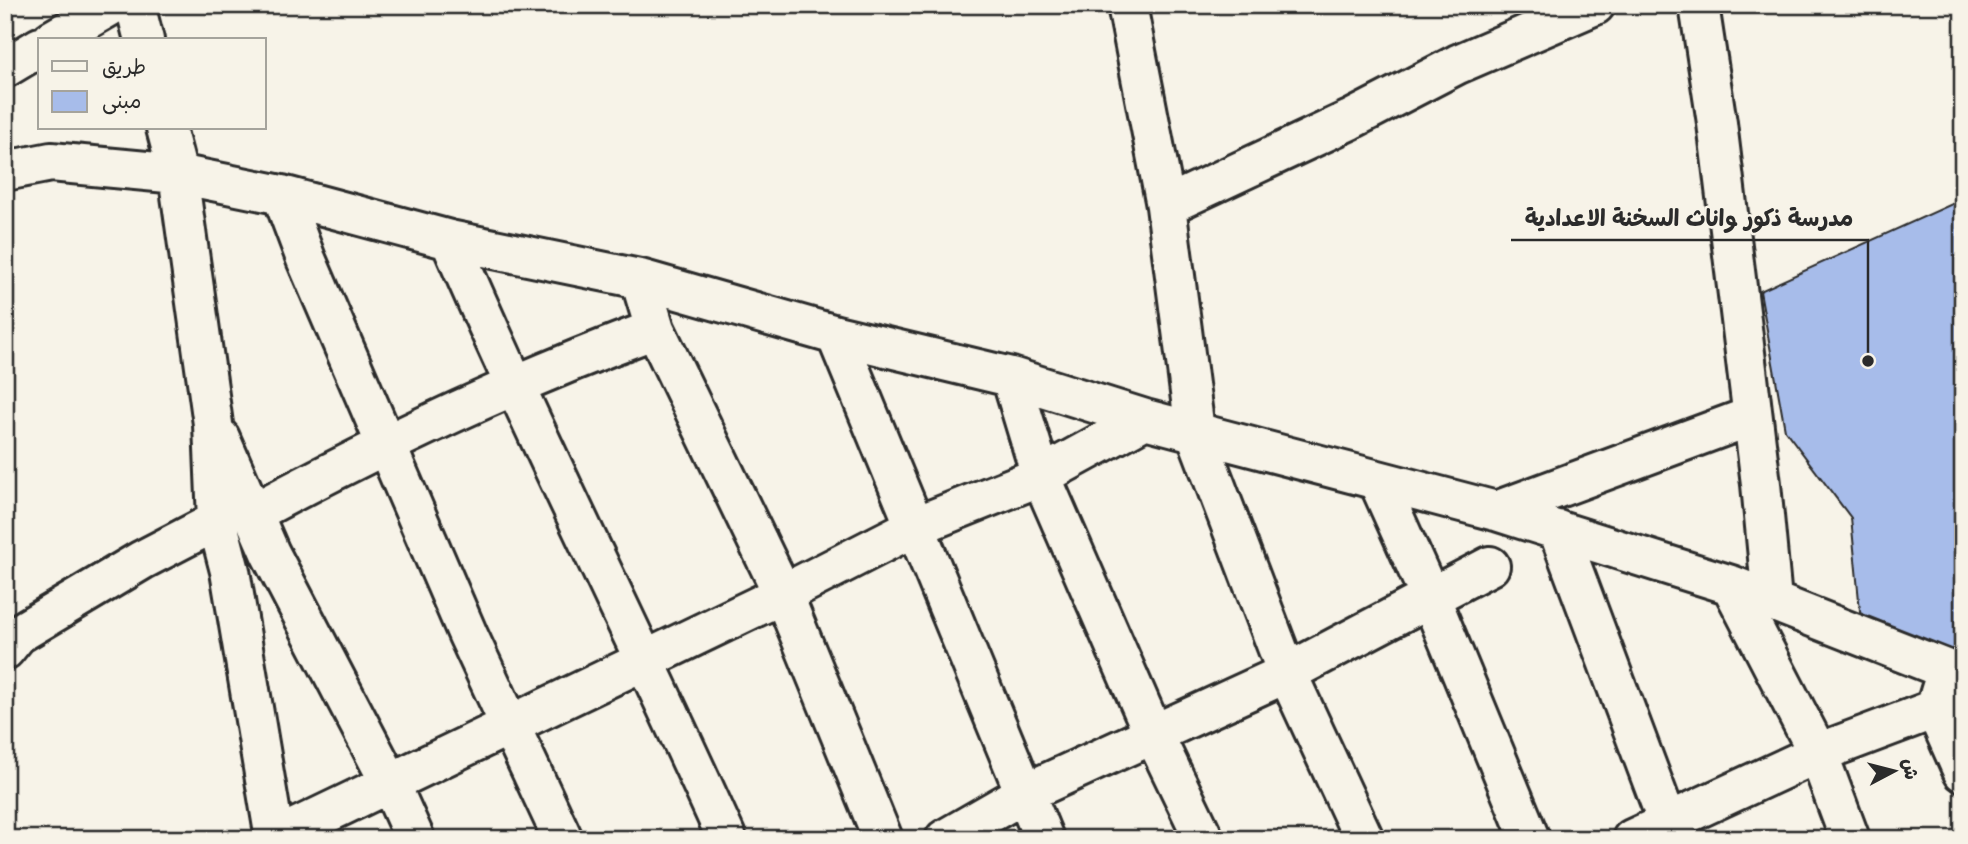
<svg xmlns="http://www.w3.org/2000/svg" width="1968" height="844" font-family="'Balsamiq Sans','Playpen Sans Arabic',sans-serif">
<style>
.building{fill:#a7bcea;stroke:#2b2b2b;stroke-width:2}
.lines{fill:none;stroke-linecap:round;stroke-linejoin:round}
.minor-casing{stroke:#2b2b2b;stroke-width:44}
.minor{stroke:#f7f3e8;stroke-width:38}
.leader{fill:none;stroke:#2b2b2b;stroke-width:2.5}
.callout-dot{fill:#2b2b2b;stroke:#f7f3e8;stroke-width:2.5}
.callout-label{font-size:23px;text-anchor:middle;font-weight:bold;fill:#2b2b2b;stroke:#f7f3e8;stroke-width:5;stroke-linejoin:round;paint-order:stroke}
</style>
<rect width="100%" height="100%" fill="#f7f3e8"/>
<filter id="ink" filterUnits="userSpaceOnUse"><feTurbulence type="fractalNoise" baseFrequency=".0143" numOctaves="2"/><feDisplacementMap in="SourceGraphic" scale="14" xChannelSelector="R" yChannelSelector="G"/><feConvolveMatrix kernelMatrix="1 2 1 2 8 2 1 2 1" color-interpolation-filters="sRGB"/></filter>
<g filter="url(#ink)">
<!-- building -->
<path class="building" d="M 1963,199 L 1963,655 L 1861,621 L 1851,518 L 1785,430 L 1760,291 Z"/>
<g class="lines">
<defs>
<path id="minor" d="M 135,5 L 144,40
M 1127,5 L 1166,206 L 1195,431 L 1287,673 L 1364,839
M 1699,5 L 1717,123 L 1761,484 L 1772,600
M 52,40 L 112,5
M 5,68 L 40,47
M 5,171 L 51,162 L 178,174 L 282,195 L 450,240 L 640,279 L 836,335 L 1011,377 L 1145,419 L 1496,511 L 1731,585 L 1963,676
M 282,195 L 306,259 L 468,635 L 563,839
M 1166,206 L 1350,120 L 1458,64 L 1595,5
M 450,240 C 537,442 637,638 727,839
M 640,279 L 655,329 L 783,594 L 883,839
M 836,335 L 1044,839
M 1011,377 L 1041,476 L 1153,733 L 1204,839
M 220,438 L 270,553 L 389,781 L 415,839
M 1378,481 L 1431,599 L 1530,839
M 1496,511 L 1752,416
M 255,512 C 385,442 517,380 655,329
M 217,521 L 230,571 L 275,839
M 1558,530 L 1674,839
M 1731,585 L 1818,753 L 1850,839
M 5,650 L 18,634 L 142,560 L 217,521 L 213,424 L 178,174 L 166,128
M 1942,686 L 1935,709 L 1963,772
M 275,838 L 783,594 L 914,527 L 1041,476 L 1145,419
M 945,839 L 1025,793 L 1287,673 L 1490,566
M 1632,839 L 1818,753 L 1935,709"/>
</defs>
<!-- minor casing -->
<use href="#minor" class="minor-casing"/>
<!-- minor -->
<use href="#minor" class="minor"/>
</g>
</g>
<!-- callouts -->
<path class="leader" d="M1868 361L1868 240H1511"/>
<circle class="callout-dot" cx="1868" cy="361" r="7"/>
<g class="callout-label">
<text x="1689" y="226">مدرسة ذكور واناث السخنة الاعدادية</text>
</g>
<!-- margin -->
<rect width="1968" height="844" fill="none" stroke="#f7f3e8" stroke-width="28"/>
<rect x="14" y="14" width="1940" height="816" fill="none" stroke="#2b2b2b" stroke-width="2.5" filter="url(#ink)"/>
<!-- legend -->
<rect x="38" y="38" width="228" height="91" fill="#f7f3e8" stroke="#a5a39c" stroke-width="2"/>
<rect x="52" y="61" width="35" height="10" fill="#f7f3e8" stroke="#a5a39c" stroke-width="2"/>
<text x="102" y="74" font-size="21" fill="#2b2b2b">طريق</text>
<rect x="52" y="91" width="35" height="21" fill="#a7bcea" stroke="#a5a39c" stroke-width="2"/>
<text x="102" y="108" font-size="21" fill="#2b2b2b">مبنى</text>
<!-- north arrow -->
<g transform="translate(1894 771) rotate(83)" stroke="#f7f3e8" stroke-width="5" paint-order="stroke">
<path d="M0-5L12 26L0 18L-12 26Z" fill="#2b2b2b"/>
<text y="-10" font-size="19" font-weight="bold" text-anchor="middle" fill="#2b2b2b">ش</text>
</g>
</svg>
